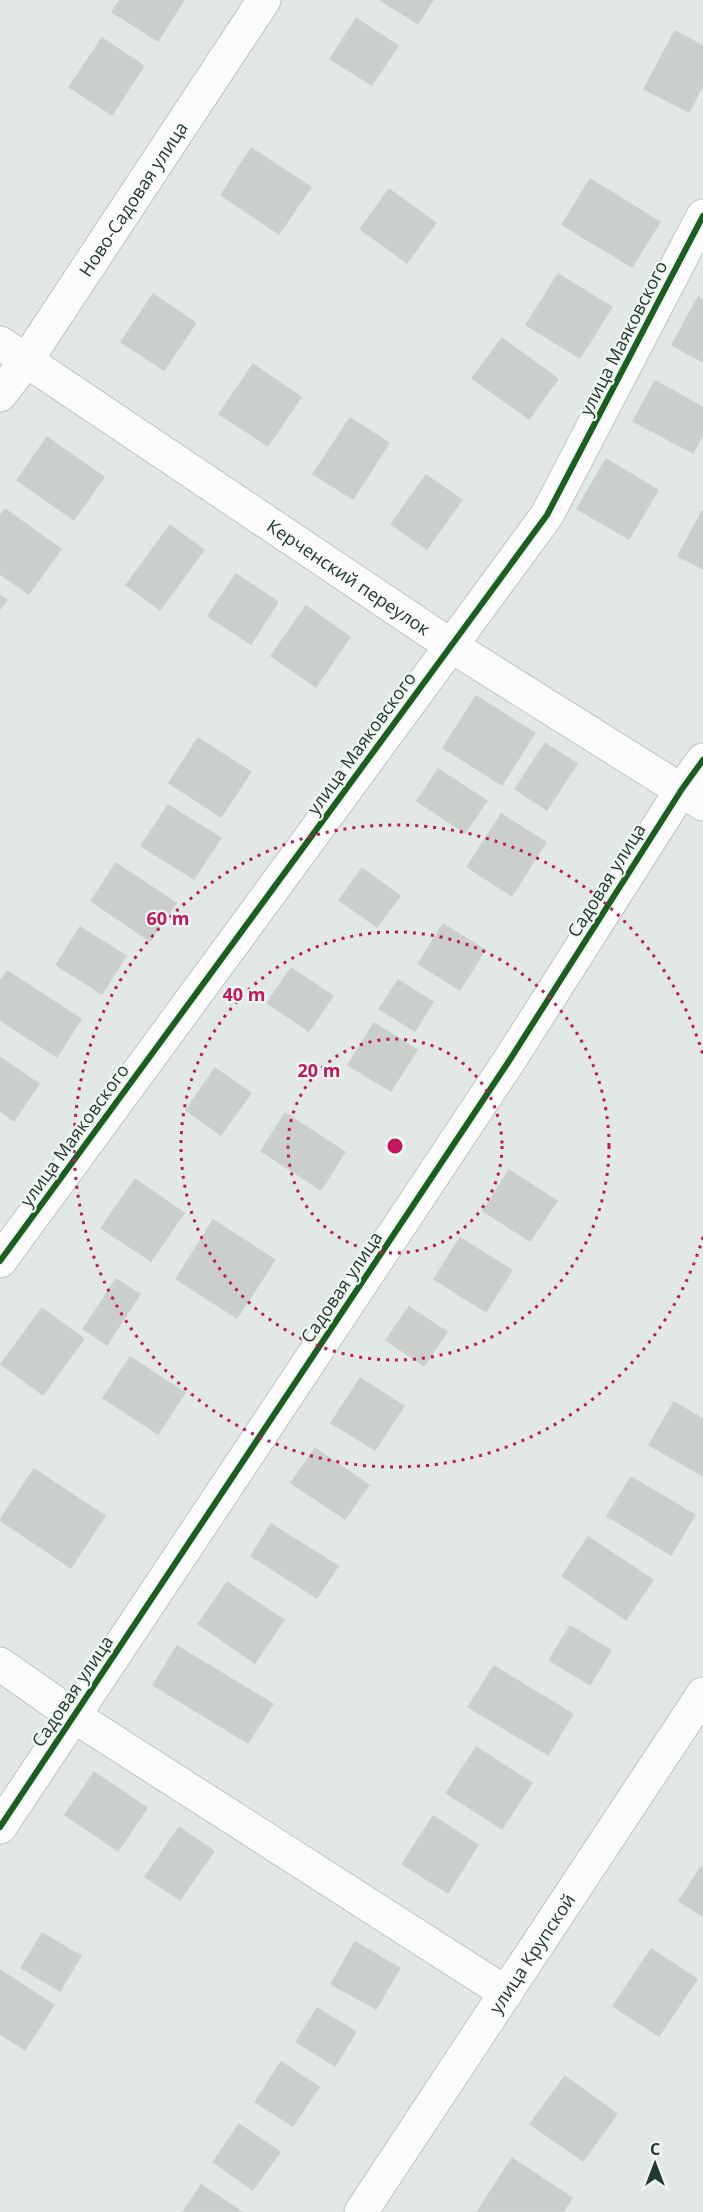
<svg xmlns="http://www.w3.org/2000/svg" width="703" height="2212" font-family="'Open Sans',sans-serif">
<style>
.building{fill:#cacfcc;stroke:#cbd1cd;stroke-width:1.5}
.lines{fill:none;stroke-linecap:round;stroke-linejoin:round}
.street-casing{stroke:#bfc4c2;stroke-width:35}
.secondary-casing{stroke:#bfc5c2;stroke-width:35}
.street{stroke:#fbfcfb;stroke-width:33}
.secondary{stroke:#fbfcfb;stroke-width:33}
.cycleway-casing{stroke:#f0f7f2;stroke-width:10}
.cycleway{stroke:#1b5e20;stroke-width:6}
.ring{fill:none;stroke:#c2185b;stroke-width:3;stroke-dasharray:3 6}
.labels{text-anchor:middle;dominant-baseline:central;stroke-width:4.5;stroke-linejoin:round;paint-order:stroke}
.street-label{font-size:18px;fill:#22392e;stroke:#f0f7f2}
.centre{fill:#c2185b;stroke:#f0f7f2;stroke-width:3}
.ring-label{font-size:18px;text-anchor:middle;font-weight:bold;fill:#c2185b;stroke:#f0f7f2;stroke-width:4.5;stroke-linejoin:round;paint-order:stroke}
</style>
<rect width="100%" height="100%" fill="#e2e8e5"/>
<!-- building -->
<path class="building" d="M 120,0 L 184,0 L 158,41 L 112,12 Z
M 380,0 L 433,0 L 418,24 Z
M 356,18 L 398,46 L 372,85 L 330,59 Z
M 675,31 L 703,46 L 703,85 L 689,112 L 644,89 Z
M 102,38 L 144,66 L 112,115 L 69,87 Z
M 251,148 L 311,187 L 279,234 L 221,195 Z
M 590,179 L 660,222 L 632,267 L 562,225 Z
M 389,189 L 436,223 L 407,263 L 360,229 Z
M 558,274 L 612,307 L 580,358 L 526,325 Z
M 153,294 L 196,323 L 164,370 L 121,342 Z
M 698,297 L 703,300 L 703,362 L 672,345 Z
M 502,338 L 558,379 L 529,419 L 472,378 Z
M 253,364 L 301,397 L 268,446 L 219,414 Z
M 655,381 L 703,407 L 703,434 L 693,453 L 633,421 Z
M 350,418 L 389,443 L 353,499 L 313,474 Z
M 47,437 L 104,477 L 74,520 L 17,480 Z
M 606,459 L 658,490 L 629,539 L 577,509 Z
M 426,475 L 462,500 L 427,549 L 391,524 Z
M 5,509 L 61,549 L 29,594 L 0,574 L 0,516 Z
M 702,511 L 703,511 L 703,569 L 678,556 Z
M 170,525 L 204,550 L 160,610 L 126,585 Z
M 236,574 L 278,602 L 251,644 L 208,616 Z
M 0,595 L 7,600 L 0,609 Z
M 306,606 L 350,637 L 316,687 L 271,656 Z
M 476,696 L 535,733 L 502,785 L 443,748 Z
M 198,738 L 251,772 L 221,817 L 169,783 Z
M 545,743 L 577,764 L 547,810 L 515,789 Z
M 438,769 L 487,801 L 465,833 L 417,801 Z
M 168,805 L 221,838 L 194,879 L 141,846 Z
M 501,814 L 546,842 L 512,896 L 467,867 Z
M 116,863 L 176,903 L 150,941 L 91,901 Z
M 362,868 L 400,896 L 377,927 L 339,900 Z
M 443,924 L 485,950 L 460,990 L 418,964 Z
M 80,927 L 126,956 L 102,994 L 56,965 Z
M 291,968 L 333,996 L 309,1031 L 267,1003 Z
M 7,971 L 81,1019 L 57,1057 L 0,1020 L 0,981 Z
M 398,980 L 433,1002 L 415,1031 L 379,1009 Z
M 374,1023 L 417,1050 L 391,1091 L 348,1065 Z
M 0,1057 L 39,1084 L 14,1121 L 0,1111 Z
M 215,1068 L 251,1093 L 221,1135 L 186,1110 Z
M 285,1113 L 345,1152 L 321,1190 L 261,1151 Z
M 509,1170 L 557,1201 L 530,1241 L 483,1211 Z
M 135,1179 L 184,1213 L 151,1261 L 101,1228 Z
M 213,1220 L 275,1260 L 237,1318 L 176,1279 Z
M 460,1238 L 512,1270 L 486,1312 L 434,1279 Z
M 116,1279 L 140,1294 L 107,1345 L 83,1329 Z
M 409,1307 L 447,1332 L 424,1366 L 386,1340 Z
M 42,1308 L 84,1339 L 43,1395 L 1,1364 Z
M 130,1357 L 185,1393 L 158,1434 L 103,1398 Z
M 360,1378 L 404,1406 L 375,1450 L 331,1423 Z
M 674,1402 L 703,1419 L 703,1476 L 649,1445 Z
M 315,1448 L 369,1485 L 345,1519 L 291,1483 Z
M 34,1469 L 105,1516 L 71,1568 L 0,1520 Z
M 631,1477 L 695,1515 L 671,1555 L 607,1516 Z
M 271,1524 L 338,1566 L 317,1598 L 251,1556 Z
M 588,1537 L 653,1580 L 626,1620 L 562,1576 Z
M 227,1582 L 284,1620 L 255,1663 L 198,1624 Z
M 570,1626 L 611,1650 L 590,1685 L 549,1660 Z
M 177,1646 L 273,1704 L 248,1743 L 153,1685 Z
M 494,1666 L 573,1714 L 548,1755 L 468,1707 Z
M 476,1747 L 532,1783 L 502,1829 L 446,1793 Z
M 94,1772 L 147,1808 L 118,1851 L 65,1815 Z
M 433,1816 L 478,1845 L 448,1893 L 402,1864 Z
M 179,1827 L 214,1851 L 180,1900 L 145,1877 Z
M 701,1867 L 703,1868 L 703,1916 L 679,1901 Z
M 42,1933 L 81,1956 L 60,1991 L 21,1968 Z
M 355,1942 L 400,1968 L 376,2009 L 331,1984 Z
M 651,1949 L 697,1979 L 659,2036 L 613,2006 Z
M 0,1970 L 54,2005 L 25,2050 L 0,2034 Z
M 317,2008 L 356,2032 L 335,2066 L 296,2042 Z
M 281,2062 L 319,2087 L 293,2126 L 255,2102 Z
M 565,2076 L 617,2114 L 583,2161 L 530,2124 Z
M 239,2124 L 280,2152 L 253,2190 L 213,2162 Z
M 512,2158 L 572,2198 L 563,2212 L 477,2212 Z
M 201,2185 L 242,2212 L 183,2212 Z"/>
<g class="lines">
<defs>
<g id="street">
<path id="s1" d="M 0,343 L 450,645 L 703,804"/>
<path id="s2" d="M 0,395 L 26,361 L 264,0"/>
<path d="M 0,1261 L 547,515 L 703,216"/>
<path d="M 0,1664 L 74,1716 L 506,1993"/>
<path d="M 0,1827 L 509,1061 L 682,789 L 703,760"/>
</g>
<g id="secondary">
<path id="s3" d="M 361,2212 L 703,1694"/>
</g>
</defs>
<!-- street casing -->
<use href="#street" class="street-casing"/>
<!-- secondary casing -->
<use href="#secondary" class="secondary-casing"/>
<!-- street -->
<use href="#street" class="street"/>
<!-- secondary -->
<use href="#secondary" class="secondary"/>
<defs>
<path id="cycleway" d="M 0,1261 L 547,515 L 703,216
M 0,1827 L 509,1061 L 682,789 L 703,760"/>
</defs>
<!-- cycleway casing -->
<use href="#cycleway" class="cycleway-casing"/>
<!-- cycleway -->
<use href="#cycleway" class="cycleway"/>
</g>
<!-- distance rings -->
<g class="ring">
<circle cx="395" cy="1146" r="107"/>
<circle cx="395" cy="1146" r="214"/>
<path d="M703 1237A321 321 0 1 1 703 1055"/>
</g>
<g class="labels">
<!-- street labels -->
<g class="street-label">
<text stroke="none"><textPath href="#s2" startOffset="237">Ново-Садовая улица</textPath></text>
<text transform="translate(623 338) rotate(-63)">улица Маяковского</text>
<text stroke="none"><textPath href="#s1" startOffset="420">Керченский переулок</textPath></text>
<text transform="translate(361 743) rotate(-54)">улица Маяковского</text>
<text transform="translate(606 880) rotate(-58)">Садовая улица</text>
<text transform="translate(74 1135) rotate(-54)">улица Маяковского</text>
<text transform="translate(341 1287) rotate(-56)">Садовая улица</text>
<text transform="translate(72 1691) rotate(-56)">Садовая улица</text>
<text stroke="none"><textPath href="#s3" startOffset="310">улица Крупской</textPath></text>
</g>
</g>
<circle cx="395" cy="1146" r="9" class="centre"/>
<g class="ring-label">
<text x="168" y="925">60 m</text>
<text x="244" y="1001">40 m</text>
<text x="319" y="1077">20 m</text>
</g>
<!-- north arrow -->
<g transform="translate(655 2164)" stroke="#f0f7f2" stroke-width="4.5" paint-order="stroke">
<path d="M0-4.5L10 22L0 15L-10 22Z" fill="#22392e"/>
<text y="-9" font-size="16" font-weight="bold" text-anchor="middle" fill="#22392e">С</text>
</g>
</svg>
